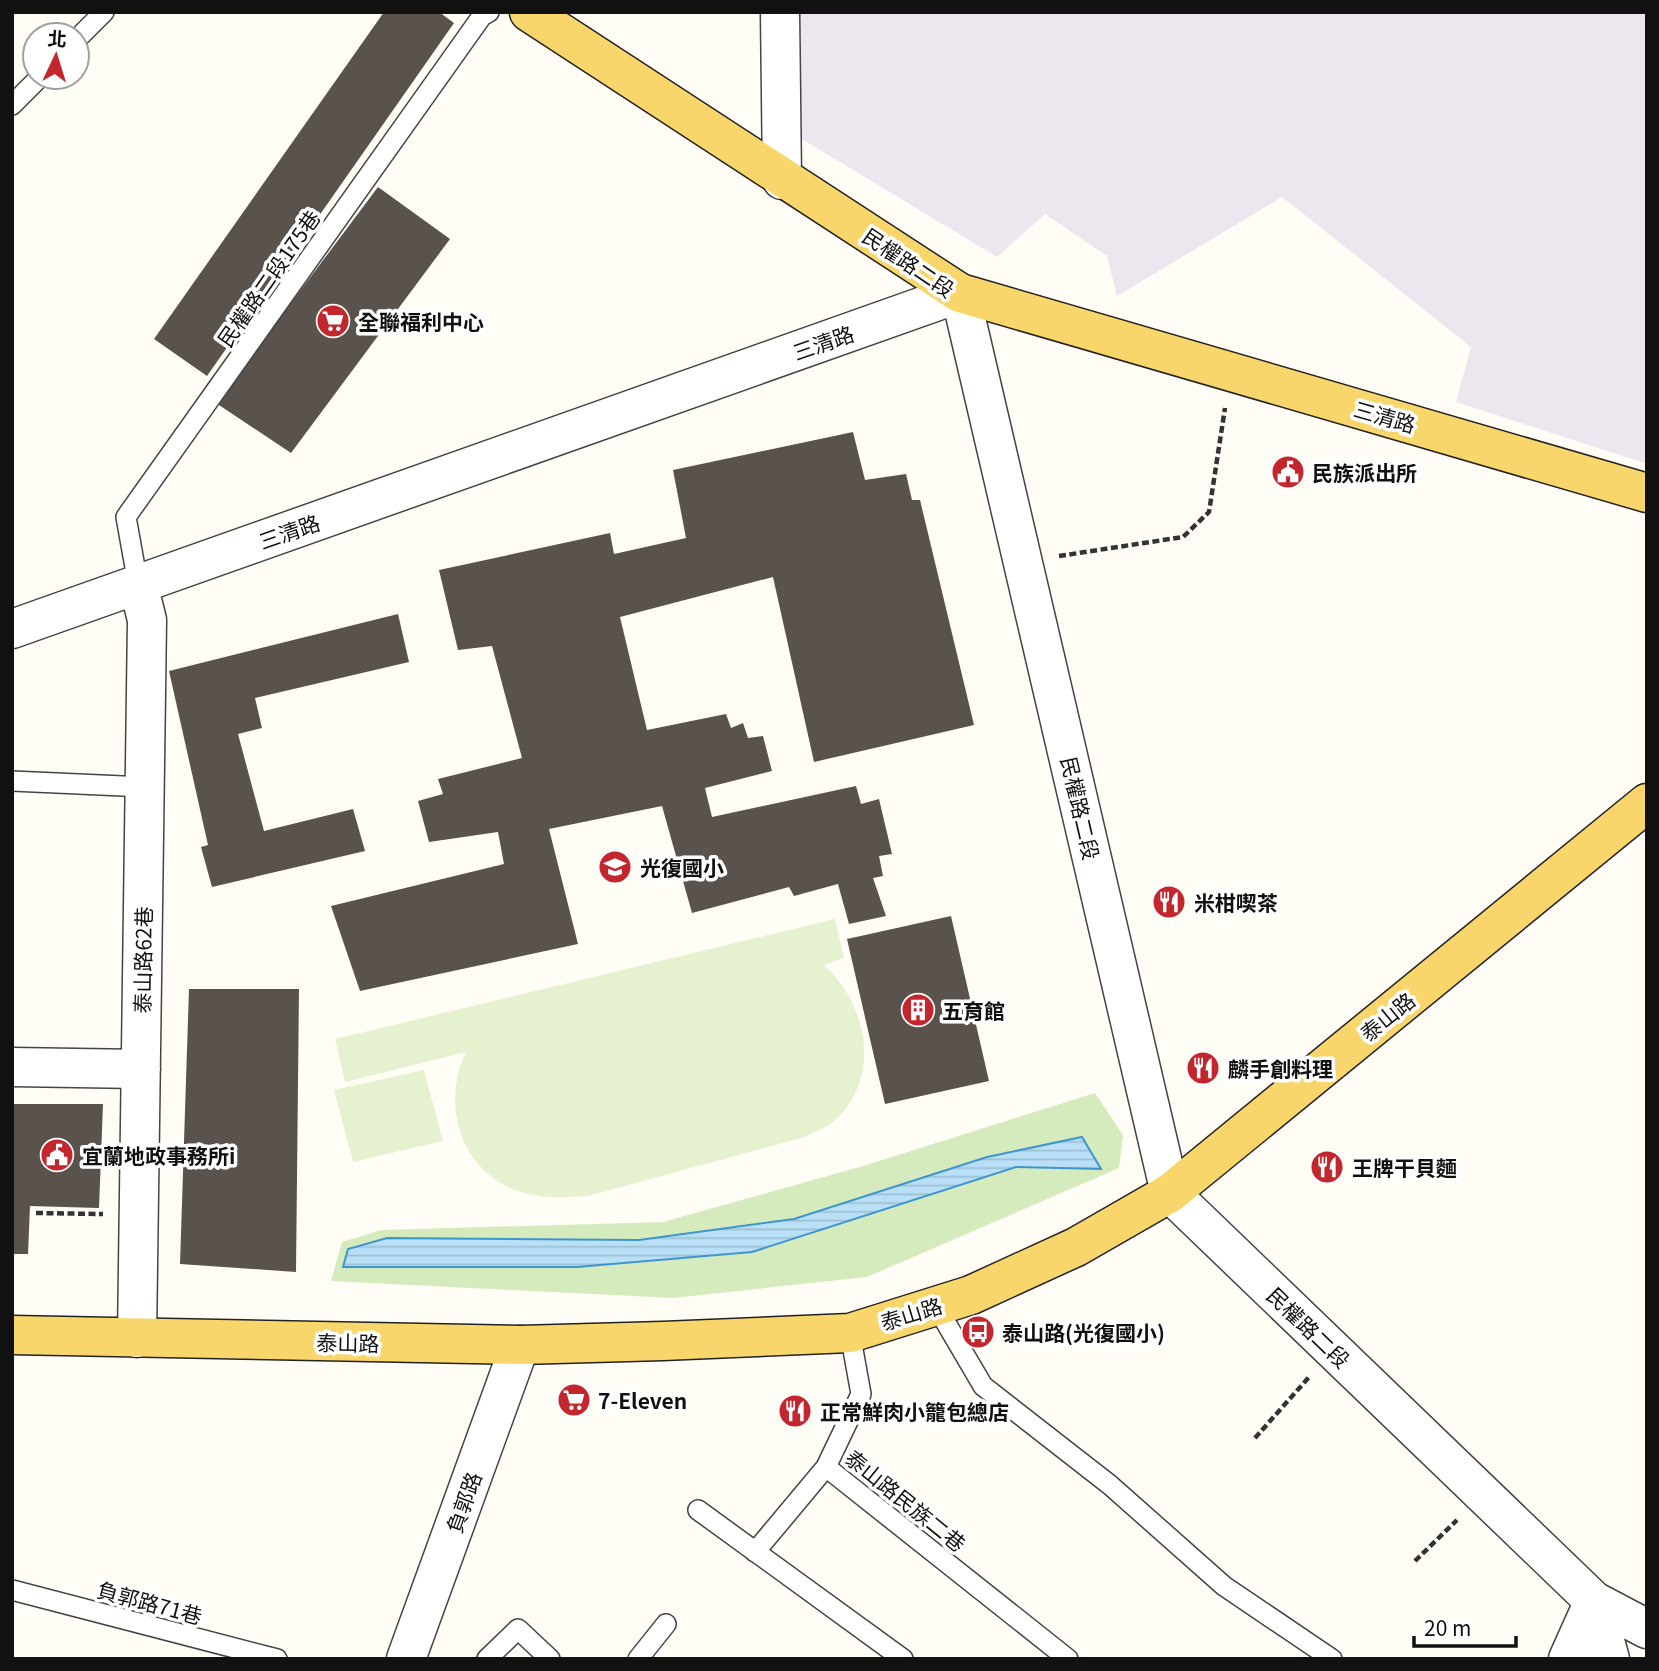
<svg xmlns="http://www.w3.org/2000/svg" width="1659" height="1671" font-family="Georgia,'Noto Sans TC',serif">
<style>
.industrial{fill:#eee6ef}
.grass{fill:#d5ebbd}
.pitch{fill:#e6f2cf}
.water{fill:url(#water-rules);stroke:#3f96cf;stroke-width:2}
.building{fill:#5a524d}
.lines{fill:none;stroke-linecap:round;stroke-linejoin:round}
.lane-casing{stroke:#444;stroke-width:22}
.street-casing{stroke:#444;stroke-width:41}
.primary-casing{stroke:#222;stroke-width:41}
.path{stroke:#333;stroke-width:4.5;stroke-dasharray:7 3.5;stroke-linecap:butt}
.lane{stroke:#fff;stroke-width:19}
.street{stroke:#fff;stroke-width:38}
.primary{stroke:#f9d66b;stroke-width:38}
.labels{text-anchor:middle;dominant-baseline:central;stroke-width:7;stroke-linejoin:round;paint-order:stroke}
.street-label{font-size:21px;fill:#111;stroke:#fff}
.poi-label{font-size:21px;font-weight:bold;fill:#111;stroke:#fff;text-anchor:start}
</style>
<defs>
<pattern id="water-rules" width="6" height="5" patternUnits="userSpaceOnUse" patternTransform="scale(1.75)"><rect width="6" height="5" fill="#b9e0f7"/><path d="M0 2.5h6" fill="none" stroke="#9ebfd3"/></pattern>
</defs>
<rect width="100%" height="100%" fill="#fffdf5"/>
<!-- industrial -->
<path class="industrial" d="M 799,12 L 1647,12 L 1647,464 L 1456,402 L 1471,347 L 1282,197 L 1117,296 L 1107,256 L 1045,214 L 997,257 L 800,138 Z"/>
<!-- grass -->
<path class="grass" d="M 1095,1093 L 1123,1135 L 1119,1168 L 867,1277 L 673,1298 L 331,1281 L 342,1242 L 381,1230 L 663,1222 L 863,1166 Z"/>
<!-- pitch -->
<path class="pitch" d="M 835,919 L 844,958 L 824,965 C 869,1006 882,1079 833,1122 C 826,1128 814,1132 805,1137 L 588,1196 C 568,1197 548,1199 528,1194 C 463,1179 439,1107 466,1052 L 345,1082 L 335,1039 Z
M 424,1070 L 443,1141 L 353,1162 L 334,1090 Z"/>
<!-- water -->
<path class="water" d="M 1082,1137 L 1101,1169 L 1016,1167 L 752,1252 L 577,1267 L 343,1267 L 348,1249 L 387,1238 L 639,1240 L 794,1219 L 987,1157 Z"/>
<!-- building -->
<path class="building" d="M 384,12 L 439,12 L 454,23 L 207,376 L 154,339 Z
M 378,187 L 450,239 L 291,453 L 216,403 Z
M 853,432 L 865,480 L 906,474 L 912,500 L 920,500 L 974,725 L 814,762 L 773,577 L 620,617 L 647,730 L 726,714 L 731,728 L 743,723 L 748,738 L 763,736 L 772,771 L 705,788 L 712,817 L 856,786 L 861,804 L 879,799 L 892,854 L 879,856 L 883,876 L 873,878 L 886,916 L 849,924 L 838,884 L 794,896 L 789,887 L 692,913 L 662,806 L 549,829 L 578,944 L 360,991 L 331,906 L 504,864 L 498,832 L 429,842 L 418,801 L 443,794 L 438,779 L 522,758 L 492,646 L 458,650 L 439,570 L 610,533 L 614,554 L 686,538 L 673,470 Z
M 398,614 L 409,662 L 255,698 L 262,728 L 238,734 L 264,831 L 353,809 L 365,851 L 212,887 L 201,847 L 208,845 L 169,671 Z
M 951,916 L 989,1081 L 885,1104 L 847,939 Z
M 189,989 L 299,989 L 296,1272 L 180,1264 Z
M 12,1104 L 103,1104 L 99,1208 L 30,1206 L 28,1254 L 12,1254 Z"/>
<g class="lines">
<defs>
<path id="lane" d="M 77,39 L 104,12
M 12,105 L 40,77
M 138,584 L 126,517 L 482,16 L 489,12
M 12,781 L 145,787
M 936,1306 L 983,1386 L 1110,1485 L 1224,1586 L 1332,1659
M 850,1333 L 861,1394 L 826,1467 L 1068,1659
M 698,1510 L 903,1659
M 755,1552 L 826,1467
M 12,1590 L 277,1659
M 487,1659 L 518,1629 L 550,1659
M 638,1659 L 666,1624"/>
<path id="street" d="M 780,12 L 782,180
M 12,629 L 960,293 L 1170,1193 L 1594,1601 L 1647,1629
M 12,1067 L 141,1069
M 137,1338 L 147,620 L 138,584
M 1594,1601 L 1610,1659
M 406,1659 L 520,1345
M 1568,1659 L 1594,1601"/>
<path id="primary" d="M 529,12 L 960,293 L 1647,493
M 12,1335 L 520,1345 L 663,1341 L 850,1333 L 971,1295 L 1076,1247 L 1170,1193 L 1647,803"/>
</defs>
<!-- lane casing -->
<use href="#lane" class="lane-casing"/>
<!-- street casing -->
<use href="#street" class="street-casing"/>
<!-- primary casing -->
<use href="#primary" class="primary-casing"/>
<!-- path -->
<path class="path" d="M 1059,556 L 1183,537 L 1209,512 L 1225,408
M 36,1213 L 103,1214
M 1255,1438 L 1310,1376
M 1415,1561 L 1457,1520"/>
<!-- lane -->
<use href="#lane" class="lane"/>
<!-- street -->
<use href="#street" class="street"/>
<!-- primary -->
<use href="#primary" class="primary"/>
</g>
<!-- icons -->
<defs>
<symbol id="supermarket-disc" viewBox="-11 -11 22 22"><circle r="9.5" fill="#c4262e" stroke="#fff"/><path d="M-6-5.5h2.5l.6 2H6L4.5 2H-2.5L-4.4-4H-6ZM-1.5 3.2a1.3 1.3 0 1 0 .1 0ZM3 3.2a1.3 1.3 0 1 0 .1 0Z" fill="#fff"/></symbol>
<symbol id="civic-disc" viewBox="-11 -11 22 22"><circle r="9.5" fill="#c4262e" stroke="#fff"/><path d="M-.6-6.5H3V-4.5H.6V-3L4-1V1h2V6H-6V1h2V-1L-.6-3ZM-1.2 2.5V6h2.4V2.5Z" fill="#fff"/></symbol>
<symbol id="school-disc" viewBox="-11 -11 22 22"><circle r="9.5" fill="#c4262e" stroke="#fff"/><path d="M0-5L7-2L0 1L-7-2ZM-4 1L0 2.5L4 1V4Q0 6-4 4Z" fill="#fff"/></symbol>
<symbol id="restaurant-disc" viewBox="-11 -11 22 22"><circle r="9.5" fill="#c4262e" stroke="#fff"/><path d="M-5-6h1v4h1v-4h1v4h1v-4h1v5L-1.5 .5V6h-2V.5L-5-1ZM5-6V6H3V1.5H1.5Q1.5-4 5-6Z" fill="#fff"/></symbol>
<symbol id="building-disc" viewBox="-11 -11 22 22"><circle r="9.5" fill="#c4262e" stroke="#fff"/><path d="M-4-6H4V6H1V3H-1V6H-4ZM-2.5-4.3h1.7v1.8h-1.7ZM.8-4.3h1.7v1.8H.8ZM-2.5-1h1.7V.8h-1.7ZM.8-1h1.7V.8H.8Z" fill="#fff"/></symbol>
<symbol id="bus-disc" viewBox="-11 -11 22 22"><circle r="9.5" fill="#c4262e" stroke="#fff"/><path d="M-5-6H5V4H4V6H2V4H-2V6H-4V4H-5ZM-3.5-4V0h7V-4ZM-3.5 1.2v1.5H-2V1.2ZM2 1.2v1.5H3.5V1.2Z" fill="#fff"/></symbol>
</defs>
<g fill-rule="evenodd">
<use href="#supermarket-disc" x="314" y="302" width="38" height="38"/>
<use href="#civic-disc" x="1269" y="453" width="38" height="38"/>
<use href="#school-disc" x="596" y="848" width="38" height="38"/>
<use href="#restaurant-disc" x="1150" y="883" width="38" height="38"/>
<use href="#building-disc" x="899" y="991" width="38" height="38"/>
<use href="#restaurant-disc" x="1184" y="1049" width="38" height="38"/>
<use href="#civic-disc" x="38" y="1136" width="38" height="38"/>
<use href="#restaurant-disc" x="1308" y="1148" width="38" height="38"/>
<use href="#bus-disc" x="959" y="1313" width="38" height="38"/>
<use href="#supermarket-disc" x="555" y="1381" width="38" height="38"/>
<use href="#restaurant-disc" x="776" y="1392" width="38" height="38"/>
</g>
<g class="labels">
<!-- street labels -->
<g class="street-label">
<text transform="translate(909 262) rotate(34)">民權路二段</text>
<text transform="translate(268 278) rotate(-55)">民權路二段175巷</text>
<text transform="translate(823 342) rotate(-19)">三清路</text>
<text transform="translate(1385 416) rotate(16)">三清路</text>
<text transform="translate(289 531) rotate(-19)">三清路</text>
<text transform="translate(1081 808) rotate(77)">民權路二段</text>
<text transform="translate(142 960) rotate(-89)">泰山路62巷</text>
<text transform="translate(1387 1016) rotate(-39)">泰山路</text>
<text transform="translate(911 1313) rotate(-17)">泰山路</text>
<text transform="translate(1309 1327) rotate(44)">民權路二段</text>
<text transform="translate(348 1342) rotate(1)">泰山路</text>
<text transform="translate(906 1500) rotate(39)">泰山路民族二巷</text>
<text transform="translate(463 1502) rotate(-70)">負郭路</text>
<text transform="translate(150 1602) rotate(15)">負郭路71巷</text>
</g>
<!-- poi labels -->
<g class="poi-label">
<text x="358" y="321">全聯福利中心</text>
<text x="1312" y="472">民族派出所</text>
<text x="640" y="867">光復國小</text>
<text x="1194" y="902">米柑喫茶</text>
<text x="942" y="1010">五育館</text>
<text x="1228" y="1068">麟手創料理</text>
<text x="82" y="1155">宜蘭地政事務所i</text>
<text x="1352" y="1167">王牌干貝麵</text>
<text x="1002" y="1332">泰山路(光復國小)</text>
<text x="598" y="1400">7-Eleven</text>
<text x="820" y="1411">正常鮮肉小籠包總店</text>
</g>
</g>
<!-- border -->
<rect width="1659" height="1671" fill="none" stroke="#111111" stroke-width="28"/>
<!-- north arrow -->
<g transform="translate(56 56) rotate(4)"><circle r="33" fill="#ffffff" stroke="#a0a0a0" stroke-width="2"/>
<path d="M0-5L12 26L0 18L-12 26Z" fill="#c4262e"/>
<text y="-10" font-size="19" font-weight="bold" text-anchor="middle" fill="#111111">北</text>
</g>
<!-- scale -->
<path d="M1414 1636v10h102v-10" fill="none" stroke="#111111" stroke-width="3.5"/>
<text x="1424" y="1636" font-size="21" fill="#111111" stroke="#ffffff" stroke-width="5" paint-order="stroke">20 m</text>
</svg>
